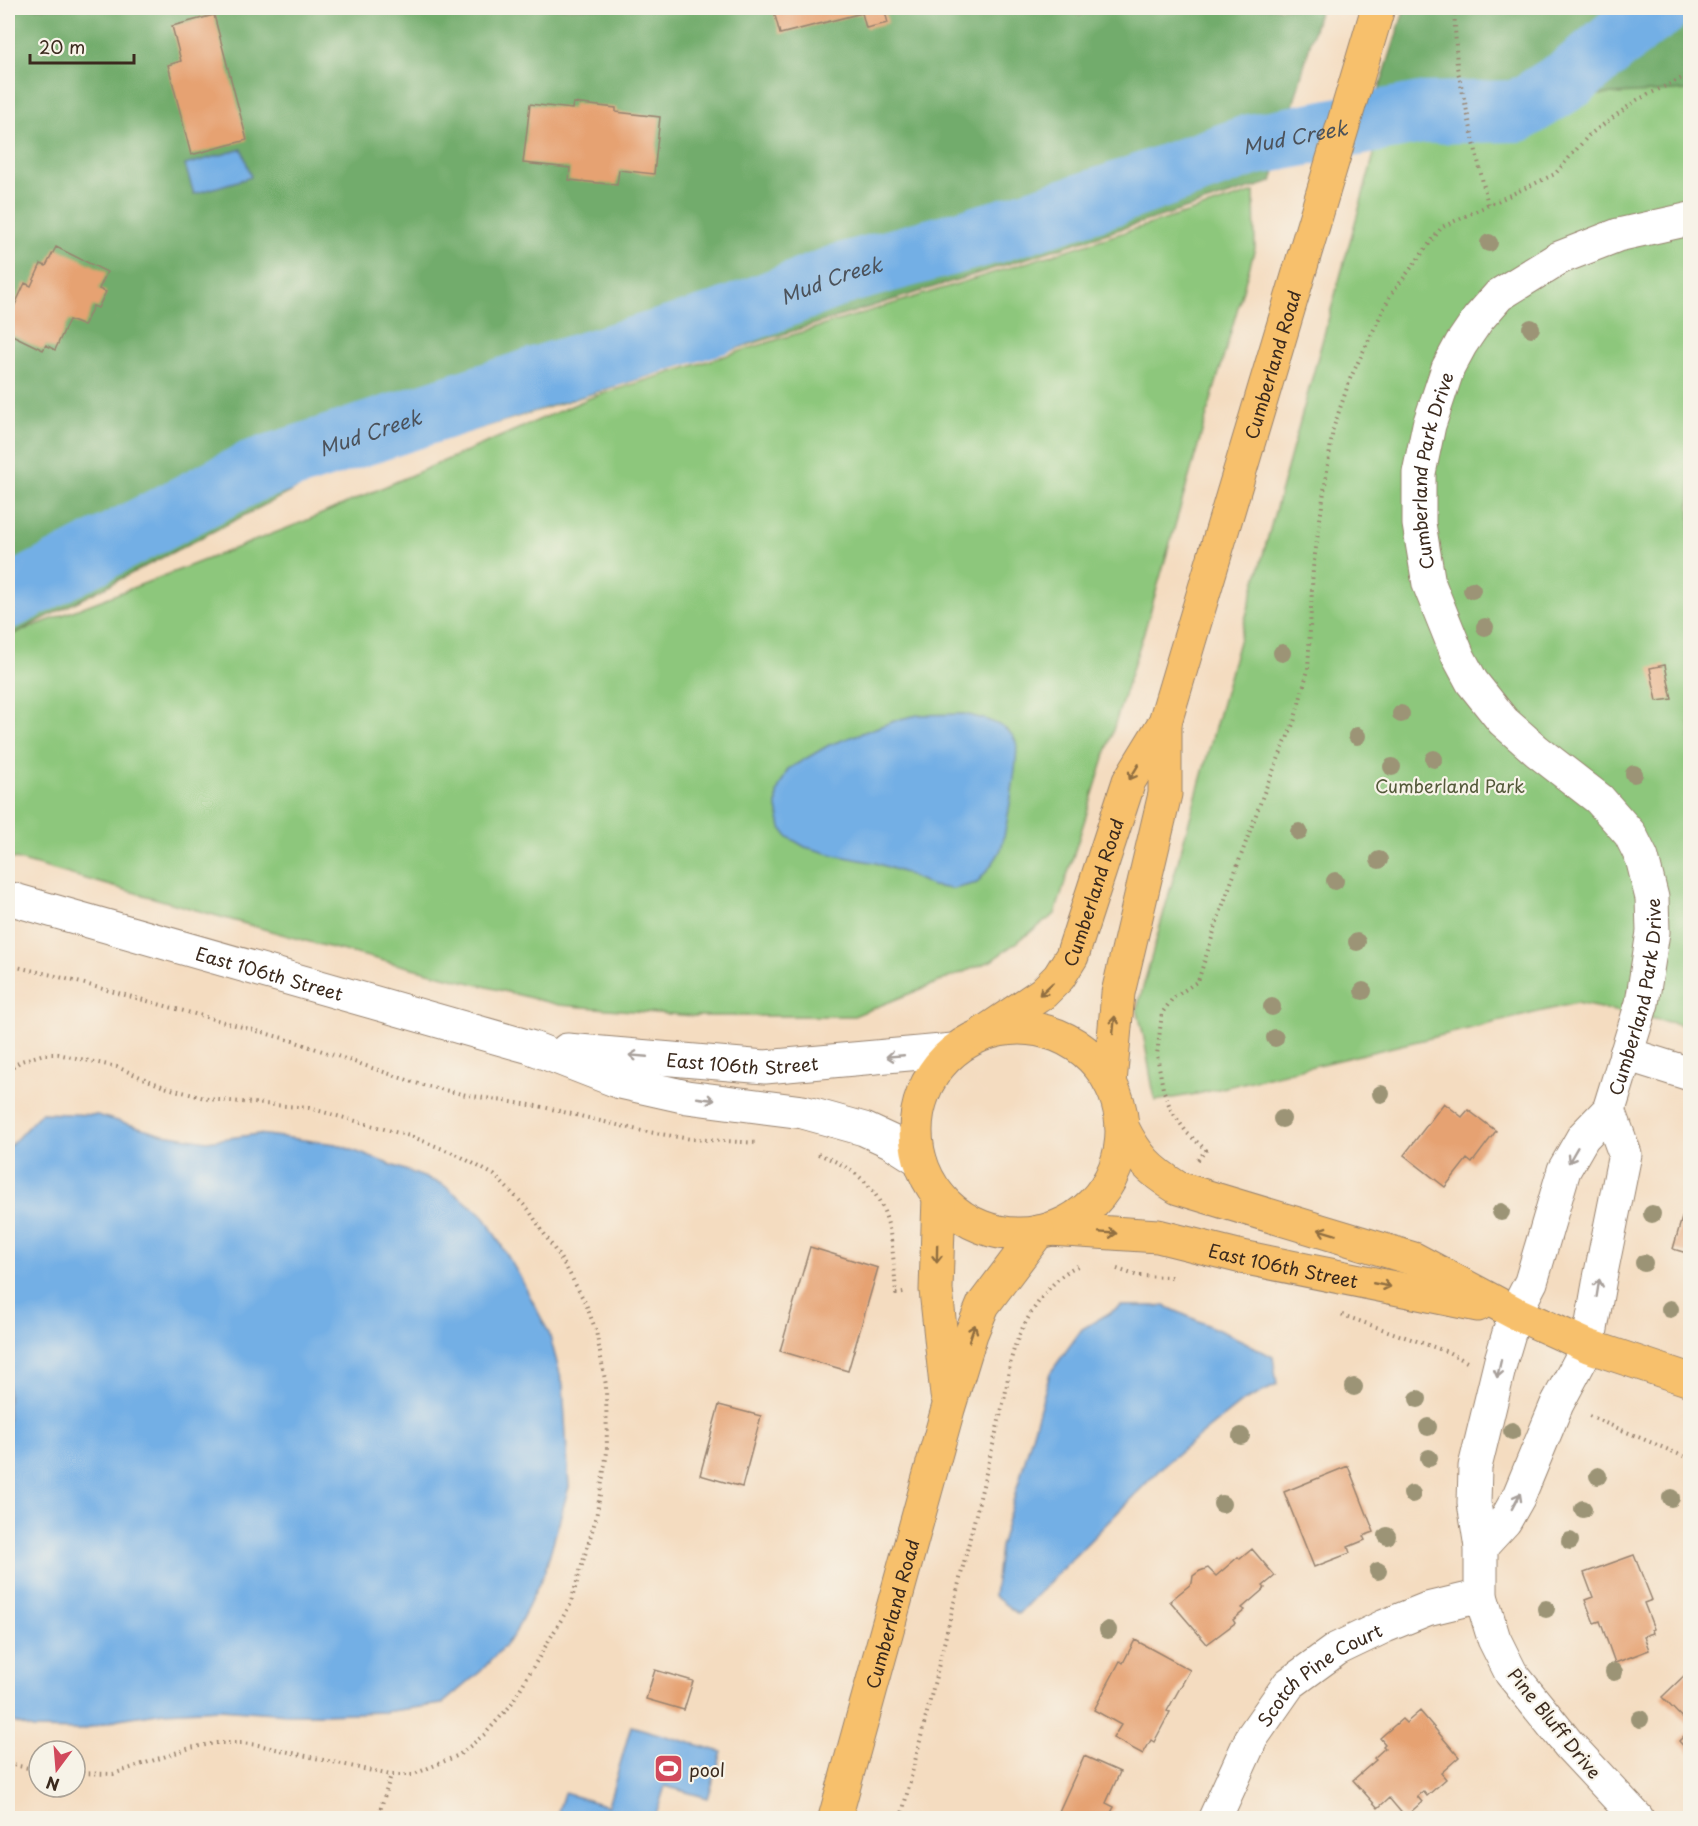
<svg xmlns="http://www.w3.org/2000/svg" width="1698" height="1826" font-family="'Playpen Sans',sans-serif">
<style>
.green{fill:#8dc77c;stroke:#64784d;stroke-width:1.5}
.forest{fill:#72ac6c;stroke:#566b45;stroke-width:1.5}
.water{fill:#73afe5;stroke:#576c82;stroke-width:1.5}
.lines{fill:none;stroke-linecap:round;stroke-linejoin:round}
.river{stroke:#73afe5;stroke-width:62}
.building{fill:#e6a272}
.minor-casing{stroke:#98836f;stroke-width:35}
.major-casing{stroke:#98836f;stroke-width:35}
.path{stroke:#98836f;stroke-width:4;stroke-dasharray:1.5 4.5;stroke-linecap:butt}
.minor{stroke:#fff;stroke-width:33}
.major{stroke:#f7c06c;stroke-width:33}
.tree{fill:#9c9476}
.oneway{stroke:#906e41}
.oneway2{stroke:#a79f9a}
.labels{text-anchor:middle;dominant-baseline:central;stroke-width:4.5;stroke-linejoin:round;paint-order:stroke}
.street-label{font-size:18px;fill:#3b2a1e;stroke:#f7f3e8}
.park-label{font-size:18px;fill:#54593a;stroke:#f7f3e8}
.poi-label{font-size:18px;fill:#3b2a1e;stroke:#f7f3e8;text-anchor:start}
.water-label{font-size:20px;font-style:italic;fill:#4c525a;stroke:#f7f3e8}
</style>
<rect width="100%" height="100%" fill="#f7f3e8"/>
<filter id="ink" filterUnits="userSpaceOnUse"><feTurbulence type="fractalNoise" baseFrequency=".0167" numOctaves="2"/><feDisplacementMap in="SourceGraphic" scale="12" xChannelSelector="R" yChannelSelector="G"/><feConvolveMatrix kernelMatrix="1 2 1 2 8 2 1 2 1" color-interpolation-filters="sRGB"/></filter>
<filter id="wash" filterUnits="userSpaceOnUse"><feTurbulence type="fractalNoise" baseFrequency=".008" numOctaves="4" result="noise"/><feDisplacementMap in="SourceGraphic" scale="24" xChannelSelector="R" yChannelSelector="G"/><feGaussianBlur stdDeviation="1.35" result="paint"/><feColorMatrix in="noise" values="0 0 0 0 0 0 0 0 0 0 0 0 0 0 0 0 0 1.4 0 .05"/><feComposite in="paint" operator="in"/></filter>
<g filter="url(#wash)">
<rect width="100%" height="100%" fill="#f4dcc0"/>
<!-- green -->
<path class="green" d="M 1690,15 L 1690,1024 L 1683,1025 L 1576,1003 L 1197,1094 L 1155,1101 L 1143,1033 L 1137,1009 L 1398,68 Z
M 1254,192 L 1255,248 L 1149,616 L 1055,914 L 991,961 L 854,1016 L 694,1016 L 559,1005 L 317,944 L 8,857 L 8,636 L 303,522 L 592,397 Z"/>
<!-- forest -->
<path class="forest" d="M 8,8 L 1067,8 L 1080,16 L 1088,8 L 1320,8 L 1272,182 L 311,481 L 8,637 Z
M 1405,8 L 1690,8 L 1690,90 L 1446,103 L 1372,112 Z"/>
<!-- water -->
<path class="water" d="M 242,149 L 251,177 L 194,194 L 185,165 Z
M 964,714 C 981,718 1010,724 1016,742 C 1020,752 1005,836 1001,849 C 996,861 985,873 977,883 L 953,889 L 932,886 L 905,873 L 876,863 L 834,855 L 805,847 L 788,837 L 781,828 L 777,808 L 777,792 L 788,769 L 829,745 L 900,719 L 918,715 Z
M 41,1113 L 97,1115 L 163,1134 L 207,1141 L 258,1134 L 336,1144 L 442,1184 L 484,1216 L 519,1275 L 549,1333 L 563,1385 L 569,1487 L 545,1571 L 514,1635 L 481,1671 L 442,1704 L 384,1712 L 323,1714 L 287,1714 L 220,1709 L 164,1712 L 119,1719 L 82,1730 L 33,1729 L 8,1720 L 8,1148 Z
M 1121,1306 L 1165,1306 L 1243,1341 L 1273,1357 L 1277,1385 L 1242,1402 L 1166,1463 L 1018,1614 L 994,1596 L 1000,1547 L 1050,1373 L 1082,1329 Z
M 631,1726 L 722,1752 L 708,1798 L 665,1786 L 655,1818 L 556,1818 L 564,1793 L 608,1806 Z"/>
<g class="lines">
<!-- river -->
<path class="river" id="s1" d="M 8,598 L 253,471 L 551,373 L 714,324 L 842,274 L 995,232 L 1114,194 L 1251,145 L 1421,113 L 1518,111 L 1571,78 L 1637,23 L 1659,8"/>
</g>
<g id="blocks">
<!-- building -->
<path class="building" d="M 773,8 L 884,8 L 888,23 L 866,28 L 862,13 L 780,34 Z
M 214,15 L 247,140 L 191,155 L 168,65 L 181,61 L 172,26 Z
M 573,103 L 616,108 L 616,112 L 660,117 L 654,174 L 619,170 L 617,185 L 569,180 L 570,168 L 523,163 L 530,104 L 572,109 Z
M 56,247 L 107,272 L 99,289 L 106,292 L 98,308 L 93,306 L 84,326 L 69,320 L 55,350 L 46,345 L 43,350 L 8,333 L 8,320 L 25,283 L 31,286 L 41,264 L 46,266 Z
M 1665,665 L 1672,699 L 1657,701 L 1650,668 Z
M 1444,1103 L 1462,1117 L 1468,1110 L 1496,1131 L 1472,1163 L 1467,1159 L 1445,1187 L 1404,1155 Z
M 1690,1190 L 1690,1254 L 1673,1249 Z
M 810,1247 L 878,1268 L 848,1371 L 780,1351 Z
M 719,1405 L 761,1416 L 742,1487 L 700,1475 Z
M 1348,1466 L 1374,1532 L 1363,1536 L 1365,1540 L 1348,1547 L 1350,1553 L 1314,1567 L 1284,1492 Z
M 1252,1549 L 1275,1576 L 1263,1586 L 1265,1588 L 1242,1608 L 1245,1610 L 1233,1620 L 1235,1623 L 1207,1644 L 1170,1601 L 1192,1583 L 1193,1576 L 1200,1571 L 1208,1568 L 1216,1576 L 1238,1557 L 1240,1559 Z
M 1634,1555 L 1652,1600 L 1644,1603 L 1654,1629 L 1652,1630 L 1653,1633 L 1644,1636 L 1649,1650 L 1615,1663 L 1600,1621 L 1594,1623 L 1585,1600 L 1593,1597 L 1584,1573 Z
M 1135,1640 L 1190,1670 L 1167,1711 L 1170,1712 L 1154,1742 L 1151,1740 L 1143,1754 L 1113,1738 L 1121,1725 L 1094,1710 L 1120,1661 L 1123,1663 Z
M 655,1670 L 693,1681 L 684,1710 L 646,1699 Z
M 1690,1670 L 1690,1726 L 1662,1697 Z
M 1420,1711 L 1459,1757 L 1441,1773 L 1446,1779 L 1427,1796 L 1423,1791 L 1417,1796 L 1422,1802 L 1405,1817 L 1389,1798 L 1378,1808 L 1353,1780 L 1376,1760 L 1374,1758 L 1385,1748 L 1383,1746 L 1385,1744 L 1380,1738 L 1402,1719 L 1406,1723 Z
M 1690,1730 L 1690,1753 L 1679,1741 Z
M 1084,1756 L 1120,1772 L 1106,1803 L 1114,1807 L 1108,1818 L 1056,1818 Z"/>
</g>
</g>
<g filter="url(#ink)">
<use href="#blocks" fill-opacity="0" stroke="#98836f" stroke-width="1.5"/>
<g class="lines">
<defs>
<g id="minor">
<path id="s2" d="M 8,898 L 530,1047 L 620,1082 L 687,1097 L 803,1112 L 864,1129 L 890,1141 L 920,1160"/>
<path id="s3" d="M 567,1050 L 765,1067 L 953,1050"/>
<path d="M 1626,1054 L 1690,1074"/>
<path d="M 1481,1547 L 1505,1521 L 1518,1498 L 1557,1404 L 1588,1346 L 1600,1278 L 1625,1154 L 1609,1110"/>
<path id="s4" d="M 1215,1818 L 1252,1737 L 1289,1684 L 1337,1649 L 1385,1626 L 1427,1609 L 1481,1596"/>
<path id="s5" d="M 1637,1818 L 1569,1745 L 1511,1673 L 1494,1639 L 1481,1596 L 1481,1547 L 1474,1503 L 1475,1467 L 1501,1360 L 1515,1313 L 1531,1282 L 1564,1170 L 1583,1137 L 1609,1110 L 1642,1003 L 1653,932 L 1652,898 L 1642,858 L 1630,834 L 1599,799 L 1537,751 L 1503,721 L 1472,682 L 1458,656 L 1429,584 L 1419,524 L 1419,473 L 1429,425 L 1448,368 L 1461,344 L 1478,319 L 1499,295 L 1559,258 L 1618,235 L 1690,219"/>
</g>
<g id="major">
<circle cx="1019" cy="1131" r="103"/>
<path id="s6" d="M 982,1034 L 1043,993 L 1059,977 L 1072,956 L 1129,781 L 1165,722 L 1378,8"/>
<path d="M 1110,1083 L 1118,993 L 1165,794 L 1165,722"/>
<path d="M 1122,1127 C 1137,1157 1149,1170 1178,1188 L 1414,1259 L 1515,1313 L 1588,1346 L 1690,1380"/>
<path d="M 939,1196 L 936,1290 L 947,1395"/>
<path id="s7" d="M 1050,1229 L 1158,1236 L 1242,1257 L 1478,1305"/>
<path id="s8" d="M 835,1818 L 948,1409 L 971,1334 L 983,1305 L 1038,1232"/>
</g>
</defs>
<!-- minor casing -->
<use href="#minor" class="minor-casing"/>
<!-- major casing -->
<use href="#major" class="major-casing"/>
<!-- path -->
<path class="path" d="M 1454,8 L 1457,67 L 1488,205
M 8,965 L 52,975 L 290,1040 L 419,1084 L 466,1095 L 543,1107 L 642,1131 L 691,1139 L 758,1143
M 8,1071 L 21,1061 L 44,1054 L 58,1054 L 117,1067 L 164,1087 L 208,1099 L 309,1108 L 413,1137 L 458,1155 L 494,1175 L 528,1209 L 566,1267 L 586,1304 L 596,1331 L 606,1385 L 607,1452 L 596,1518 L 570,1605 L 510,1706 L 485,1734 L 459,1755 L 412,1775 L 390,1775 L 258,1745 L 242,1743 L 216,1743 L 190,1748 L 113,1774 L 75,1773
M 818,1154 C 892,1182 891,1225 896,1294 L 904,1293
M 1198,1160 L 1206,1150 L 1187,1133 L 1171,1110 L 1163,1089 L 1157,1055 L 1162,1013 L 1173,998 L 1198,981 L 1220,913 L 1265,790 L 1294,722 L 1308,670 L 1313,568 L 1333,429 L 1350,379 L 1390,296 L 1442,227 L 1555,174 L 1589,135 L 1637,100 L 1690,74
M 1117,1269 L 1138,1276 L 1172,1277
M 1342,1315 L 1448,1352 L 1467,1362
M 1589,1416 L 1690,1459
M 8,1764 L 39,1770
M 387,1818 L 378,1817 L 391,1775
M 901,1818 L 1005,1396 C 1008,1380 1009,1364 1014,1349 C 1021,1324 1052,1275 1078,1266"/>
<!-- minor -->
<use href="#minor" class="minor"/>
<!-- major -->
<use href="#major" class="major"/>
</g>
<!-- trees -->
<g class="tree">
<circle cx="1489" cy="243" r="9"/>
<circle cx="1531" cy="328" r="9"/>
<circle cx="1472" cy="590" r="9"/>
<circle cx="1485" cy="627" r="9"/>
<circle cx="1282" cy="653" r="9"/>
<circle cx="1401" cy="714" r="9"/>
<circle cx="1357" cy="736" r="9"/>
<circle cx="1434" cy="759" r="9"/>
<circle cx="1392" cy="767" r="9"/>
<circle cx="1634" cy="774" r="9"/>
<circle cx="1299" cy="832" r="9"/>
<circle cx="1379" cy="860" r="9"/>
<circle cx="1335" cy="881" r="9"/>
<circle cx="1357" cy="942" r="9"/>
<circle cx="1363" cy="991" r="9"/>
<circle cx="1272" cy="1007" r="9"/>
<circle cx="1275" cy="1038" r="9"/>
<circle cx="1381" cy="1094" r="9"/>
<circle cx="1282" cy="1119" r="9"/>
<circle cx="1501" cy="1212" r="9"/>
<circle cx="1652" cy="1214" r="9"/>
<circle cx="1644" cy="1263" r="9"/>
<circle cx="1670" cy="1309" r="9"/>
<circle cx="1354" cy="1387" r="9"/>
<circle cx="1418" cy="1399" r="9"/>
<circle cx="1428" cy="1427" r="9"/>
<circle cx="1512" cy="1431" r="9"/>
<circle cx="1241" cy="1436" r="9"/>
<circle cx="1429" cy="1458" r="9"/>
<circle cx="1598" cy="1476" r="9"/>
<circle cx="1412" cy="1494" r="9"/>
<circle cx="1671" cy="1498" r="9"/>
<circle cx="1222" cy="1504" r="9"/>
<circle cx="1583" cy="1509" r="9"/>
<circle cx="1387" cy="1536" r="9"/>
<circle cx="1570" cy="1541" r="9"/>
<circle cx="1378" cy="1571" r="9"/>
<circle cx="1546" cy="1609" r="9"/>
<circle cx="1108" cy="1630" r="9"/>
<circle cx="1614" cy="1672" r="9"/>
<circle cx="1640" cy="1719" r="9"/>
</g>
<!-- one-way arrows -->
<defs><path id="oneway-shaft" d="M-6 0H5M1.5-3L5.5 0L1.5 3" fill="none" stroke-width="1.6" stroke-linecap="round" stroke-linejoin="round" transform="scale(1.5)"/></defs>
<g class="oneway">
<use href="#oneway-shaft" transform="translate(1134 772) rotate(121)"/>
<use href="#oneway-shaft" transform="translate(1046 989) rotate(138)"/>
<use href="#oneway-shaft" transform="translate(1114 1025) rotate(-84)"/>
<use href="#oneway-shaft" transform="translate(1327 1232) rotate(-163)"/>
<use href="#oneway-shaft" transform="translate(1108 1233) rotate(4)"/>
<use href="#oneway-shaft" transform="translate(937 1254) rotate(91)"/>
<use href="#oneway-shaft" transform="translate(1382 1285) rotate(11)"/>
<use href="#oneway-shaft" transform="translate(972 1333) rotate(-71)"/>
</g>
<g class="oneway2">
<use href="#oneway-shaft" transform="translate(638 1056) rotate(-175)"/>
<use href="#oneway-shaft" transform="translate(895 1056) rotate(175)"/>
<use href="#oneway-shaft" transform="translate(706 1099) rotate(8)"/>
<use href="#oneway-shaft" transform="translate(1573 1155) rotate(120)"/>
<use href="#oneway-shaft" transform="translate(1598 1288) rotate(-81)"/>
<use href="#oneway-shaft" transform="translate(1499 1369) rotate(103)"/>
<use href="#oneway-shaft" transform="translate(1516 1501) rotate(-62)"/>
</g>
</g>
<!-- icons -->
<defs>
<symbol id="stadium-square" viewBox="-11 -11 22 22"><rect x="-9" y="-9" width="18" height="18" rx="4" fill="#d1495b" stroke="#f7f3e8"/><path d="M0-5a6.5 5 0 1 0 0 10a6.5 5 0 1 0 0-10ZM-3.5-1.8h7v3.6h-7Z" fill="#fff"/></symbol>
</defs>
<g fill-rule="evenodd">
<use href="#stadium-square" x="652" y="1752" width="33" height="33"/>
</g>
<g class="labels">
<!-- street labels -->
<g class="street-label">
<text stroke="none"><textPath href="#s6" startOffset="747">Cumberland Road</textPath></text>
<text stroke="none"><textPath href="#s5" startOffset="1520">Cumberland Park Drive</textPath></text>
<text stroke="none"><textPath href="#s6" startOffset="188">Cumberland Road</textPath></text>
<text stroke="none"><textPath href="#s2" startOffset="272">East 106th Street</textPath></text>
<text stroke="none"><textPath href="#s5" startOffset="908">Cumberland Park Drive</textPath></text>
<text stroke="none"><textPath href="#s3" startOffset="176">East 106th Street</textPath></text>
<text stroke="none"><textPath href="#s7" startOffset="237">East 106th Street</textPath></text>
<text stroke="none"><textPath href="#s8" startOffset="212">Cumberland Road</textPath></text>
<text stroke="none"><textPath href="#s4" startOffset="183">Scotch Pine Court</textPath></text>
<text transform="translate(1555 1723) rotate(51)">Pine Bluff Drive</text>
</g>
<!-- park labels -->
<g class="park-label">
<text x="1450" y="785">Cumberland Park</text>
</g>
<!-- poi labels -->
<g class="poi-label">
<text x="689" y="1769">pool</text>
</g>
<!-- water labels -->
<g class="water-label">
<text stroke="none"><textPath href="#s1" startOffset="1371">Mud Creek</textPath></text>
<text stroke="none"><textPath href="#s1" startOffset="885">Mud Creek</textPath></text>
<text stroke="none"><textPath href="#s1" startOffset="399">Mud Creek</textPath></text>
</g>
</g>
<!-- margin -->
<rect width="1698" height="1826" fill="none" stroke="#f7f3e8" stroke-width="30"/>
<!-- north arrow -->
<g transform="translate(57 1769) rotate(196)"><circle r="28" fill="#f7f3e8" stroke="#aca397" stroke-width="1.5"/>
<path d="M0-4.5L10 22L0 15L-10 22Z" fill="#d1495b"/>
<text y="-9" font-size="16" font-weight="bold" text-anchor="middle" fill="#3b2a1e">N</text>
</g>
<!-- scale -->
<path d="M30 54v9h104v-9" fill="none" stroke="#3b2a1e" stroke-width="3"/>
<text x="39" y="54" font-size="18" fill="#3b2a1e" stroke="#f7f3e8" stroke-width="4.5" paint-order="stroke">20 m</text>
</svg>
